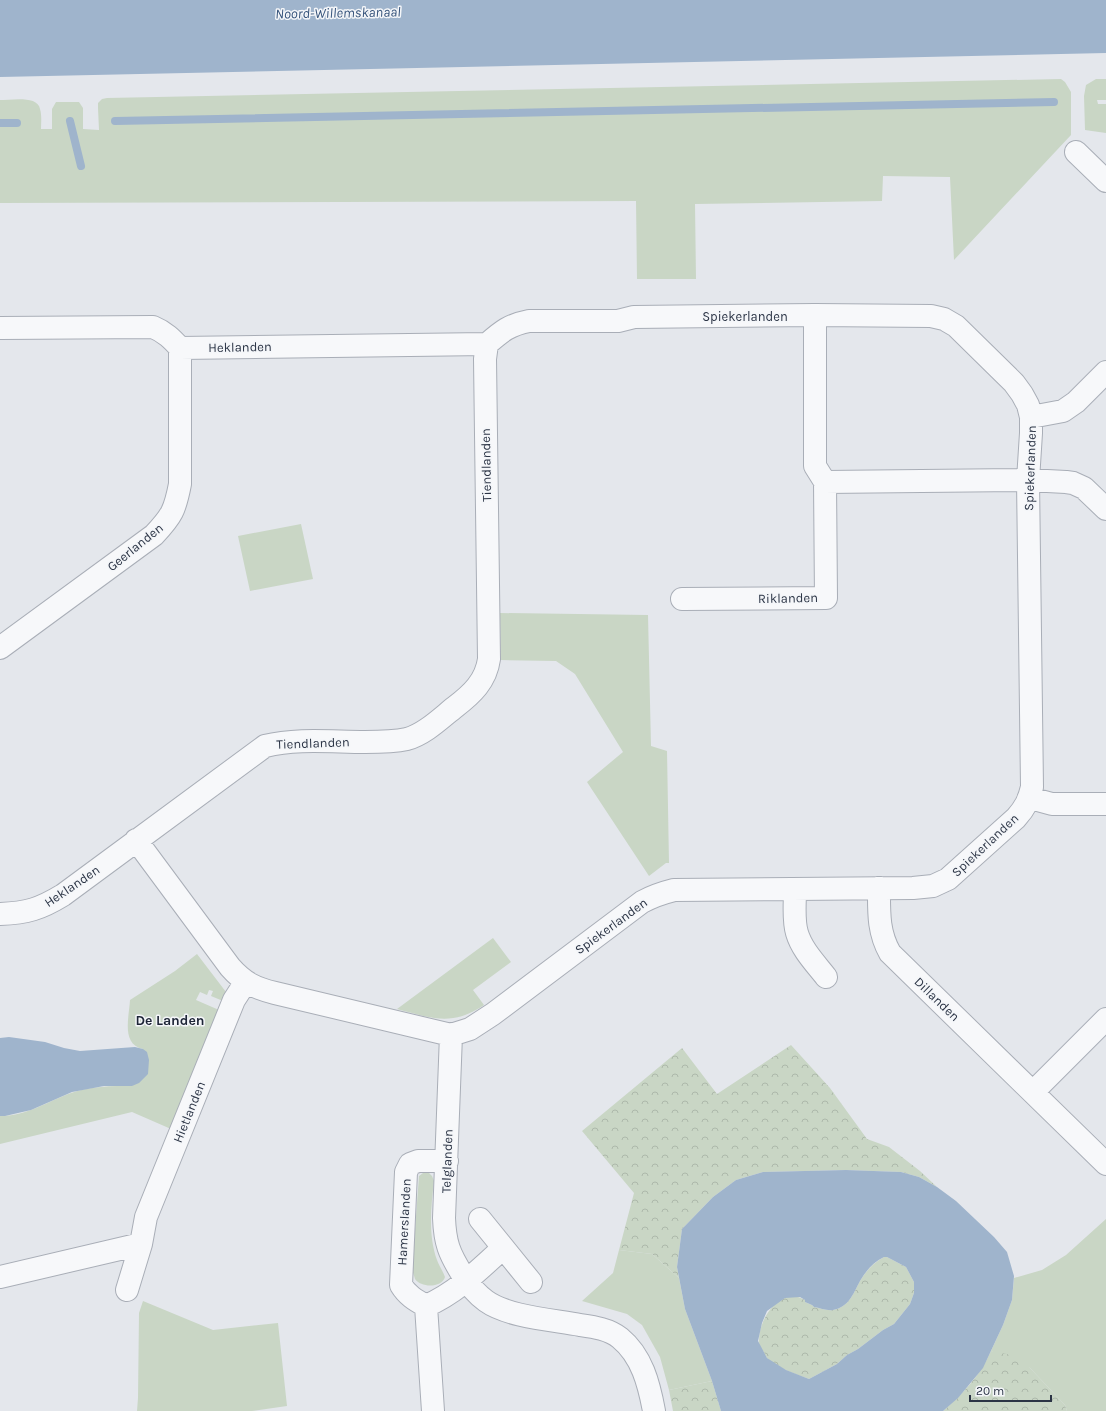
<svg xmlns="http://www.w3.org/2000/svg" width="1106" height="1411" font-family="Karla,sans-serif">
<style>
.green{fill:#c9d6c5}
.forest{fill:url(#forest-crowns)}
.water{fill:#9fb4cc;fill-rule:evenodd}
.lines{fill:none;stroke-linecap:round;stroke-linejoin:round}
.stream{stroke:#9fb4cc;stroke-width:8}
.street-casing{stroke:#a9aeb7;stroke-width:24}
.street{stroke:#f7f8fa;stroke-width:22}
.labels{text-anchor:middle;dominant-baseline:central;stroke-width:3;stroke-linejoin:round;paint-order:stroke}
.street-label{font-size:13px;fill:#2b3445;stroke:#f4f6f9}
.water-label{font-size:14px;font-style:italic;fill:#34527a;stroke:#f4f6f9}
.neighbourhood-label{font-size:14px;font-weight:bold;fill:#1d2536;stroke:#f4f6f9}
</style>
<defs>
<pattern id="forest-crowns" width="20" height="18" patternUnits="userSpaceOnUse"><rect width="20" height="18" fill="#c9d6c5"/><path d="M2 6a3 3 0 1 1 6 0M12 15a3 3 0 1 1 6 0" fill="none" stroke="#adb8ab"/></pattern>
</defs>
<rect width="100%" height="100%" fill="#e4e7ec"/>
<!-- green -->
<path class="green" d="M 1061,79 L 1065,82 L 1071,92 L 1071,135 L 954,260 L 950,177 L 883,176 L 882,201 L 695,204 L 696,279 L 637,279 L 636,201 L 0,203 L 0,100 C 11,100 38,95 40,109 C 42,116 41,123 41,129 L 52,129 L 52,109 L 56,102 L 79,102 L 83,108 L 83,129 L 99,130 L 98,108 L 98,103 L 102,99 L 107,98 Z
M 1096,79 L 1106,79 L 1106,100 L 1097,100 L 1098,104 L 1106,104 L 1106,133 L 1085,130 L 1084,96 L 1086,85 Z
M 301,524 L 313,579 L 250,591 L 238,536 Z
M 500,613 L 648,615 L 651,746 L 667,751 L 669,863 L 666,863 L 649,876 L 587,782 L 623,752 L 575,674 L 556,661 L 501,660 Z
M 493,938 L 511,962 L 473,990 L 484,1005 C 452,1027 431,1018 397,1009 Z
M 197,954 L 226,992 L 223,1001 L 211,996 L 213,991 L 209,990 L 207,995 L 200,992 L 196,1000 L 219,1010 L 171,1129 L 132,1112 L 0,1144 L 0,1116 C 24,1117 49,1101 71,1093 C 90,1086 112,1086 132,1086 L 143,1049 C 121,1044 129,1018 130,1000 L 175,971 Z
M 423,1173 L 429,1173 L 432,1176 L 434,1181 C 431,1207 428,1235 437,1260 C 439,1266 443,1271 445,1277 C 442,1288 421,1288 415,1279 C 414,1276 413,1272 412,1270 L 419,1176 Z
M 1106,1219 L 1106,1411 L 1067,1411 L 1065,1405 L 1030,1368 L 991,1351 L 1003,1325 L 1012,1300 L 1014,1278 L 1042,1270 L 1066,1255 Z
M 619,1250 L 652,1254 L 679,1278 L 685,1309 L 712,1381 L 669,1390 L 660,1357 L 642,1325 L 627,1314 L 582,1301 L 613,1273 Z
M 143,1301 L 213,1330 L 278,1323 L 287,1406 L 252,1411 L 137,1411 L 138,1398 L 139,1313 Z"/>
<!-- forest -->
<path class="forest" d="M 791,1045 L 830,1088 L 867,1139 L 889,1147 L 920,1171 L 937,1187 L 919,1177 L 901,1172 L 846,1170 L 763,1172 L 736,1180 L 713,1197 L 682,1229 L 677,1267 L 679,1278 L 652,1254 L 619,1250 L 634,1193 L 582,1131 L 682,1048 L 717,1094 Z
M 884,1257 L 887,1257 L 906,1267 L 914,1282 L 914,1293 L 910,1304 L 894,1324 L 883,1330 L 858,1349 L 847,1355 L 837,1364 L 809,1379 C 795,1374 780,1369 768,1359 C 766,1357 765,1354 763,1351 C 761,1348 758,1344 759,1340 C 759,1318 781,1286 805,1300 L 805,1302 L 812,1305 L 814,1307 C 820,1308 827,1311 833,1310 C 849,1307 853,1294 860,1281 C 866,1271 873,1263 884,1257 Z
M 991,1351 L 1017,1356 L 1030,1368 L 1065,1405 L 1067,1411 L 943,1411 C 963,1393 980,1376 991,1351 Z
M 712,1381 L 721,1411 L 673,1411 L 669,1390 Z"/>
<!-- water -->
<path class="water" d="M 0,0 L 1106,0 L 1106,53 L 0,77 Z
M 9,1037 L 45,1042 L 64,1048 L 80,1051 L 135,1047 L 143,1049 L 147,1052 L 149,1060 L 148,1074 L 139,1083 L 132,1086 L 104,1086 L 72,1092 L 31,1110 L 5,1116 L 0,1116 L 0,1038 Z
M 846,1170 L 901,1172 L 919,1177 L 937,1187 L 956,1201 L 994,1237 L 1007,1252 L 1014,1276 L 1012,1300 L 1003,1325 L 983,1368 L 958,1398 L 943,1411 L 721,1411 L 712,1381 L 685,1309 L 677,1267 L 682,1229 L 713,1197 L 736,1180 L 763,1172 ZM 884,1257 L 887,1257 L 906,1267 L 914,1282 L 914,1293 L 910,1304 L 894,1324 L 883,1330 L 858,1349 L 847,1355 L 837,1364 L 809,1379 L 786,1370 L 767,1358 L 758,1341 L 762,1323 L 767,1311 L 785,1298 L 800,1297 L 805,1300 L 805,1302 L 812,1305 L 814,1307 C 820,1308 827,1311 833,1310 C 849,1307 853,1294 860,1281 C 866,1271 873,1262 884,1257 Z"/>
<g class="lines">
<!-- stream -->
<path class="stream" d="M 70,121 L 81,166
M 115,121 L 1054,102
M 0,123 L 17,123"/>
<defs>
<path id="street" d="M 1076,152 L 1106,181
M 0,328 L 153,327 C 165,332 172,339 180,348 L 487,344
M 1031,417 L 1063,411 L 1076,402 L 1106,372
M 825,482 L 1028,480 L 1066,482 L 1073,483 L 1084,488 L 1106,509
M 682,599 L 826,598 L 825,482 L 815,466 L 815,315
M 0,648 L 154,535 C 172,516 175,510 180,484 L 180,348
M 1030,798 L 1052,804 L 1106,804
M 136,840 L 230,967 C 244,983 255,988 275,993 L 451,1035
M 879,888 C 879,912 878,932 890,953 L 1106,1164
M 795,890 C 795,904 793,920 797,933 C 802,950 816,964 826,977
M 0,914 C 27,913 40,909 63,895 L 265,746 C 297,738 332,742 365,742 C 379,742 393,742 407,739 C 425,734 441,718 455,707 C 472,694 486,681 489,659 L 485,359 L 487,344
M 451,1035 L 470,1029 L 493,1014 L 642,902 C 653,896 662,893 674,890 L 913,888 L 933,886 L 948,879 L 1016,818 C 1025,808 1029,800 1032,787 L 1028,480 L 1031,433 L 1031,417 L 1028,405 L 1022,394 L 1014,383 L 956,326 L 944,319 L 931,316 L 815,315 L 634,317 L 618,321 L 529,321 C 509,325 502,331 487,344
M 451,1035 L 444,1218 C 445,1243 449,1253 462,1274 C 469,1285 476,1294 486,1301 C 508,1317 554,1320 580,1325 C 594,1327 609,1329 620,1338 C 642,1356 649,1384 654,1411
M 1033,1092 L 1106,1019
M 480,1219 L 531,1282
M 0,1277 L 141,1244
M 127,1290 L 141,1244 L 146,1217 L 234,1000 L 245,983
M 426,1306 C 415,1300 407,1295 401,1285 L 406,1172 L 410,1164 L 418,1161 L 447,1161
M 426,1306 L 433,1411
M 426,1306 C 456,1293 479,1270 503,1248"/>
</defs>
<!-- street casing -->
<use href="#street" class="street-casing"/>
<!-- street -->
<use href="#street" class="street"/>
</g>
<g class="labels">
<!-- street labels -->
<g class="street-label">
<text x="745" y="316">Spiekerlanden</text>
<text transform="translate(240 347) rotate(-1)">Heklanden</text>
<text transform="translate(486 465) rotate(-91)">Tiendlanden</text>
<text transform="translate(1030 468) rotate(-88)">Spiekerlanden</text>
<text transform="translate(135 547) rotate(-39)">Geerlanden</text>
<text transform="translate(788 598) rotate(-1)">Riklanden</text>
<text transform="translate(313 743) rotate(-2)">Tiendlanden</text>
<text transform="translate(985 845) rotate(-43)">Spiekerlanden</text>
<text transform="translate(72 886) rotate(-34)">Heklanden</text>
<text transform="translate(611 926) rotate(-36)">Spiekerlanden</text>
<text transform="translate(937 999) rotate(44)">Dillanden</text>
<text transform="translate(189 1112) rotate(-68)">Hietlanden</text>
<text transform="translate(447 1161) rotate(-88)">Telglanden</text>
<text transform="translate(404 1222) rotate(-87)">Hamerslanden</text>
</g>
<!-- water labels -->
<g class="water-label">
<text transform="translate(338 13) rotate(-1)">Noord-Willemskanaal</text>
</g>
<!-- neighbourhood labels -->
<g class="neighbourhood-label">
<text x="170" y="1020">De Landen</text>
</g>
</g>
<!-- scale -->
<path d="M970 1395v6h81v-6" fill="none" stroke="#2b3445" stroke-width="2"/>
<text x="976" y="1395" font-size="12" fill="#2b3445" stroke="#f4f6f9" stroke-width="3" paint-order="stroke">20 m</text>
</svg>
